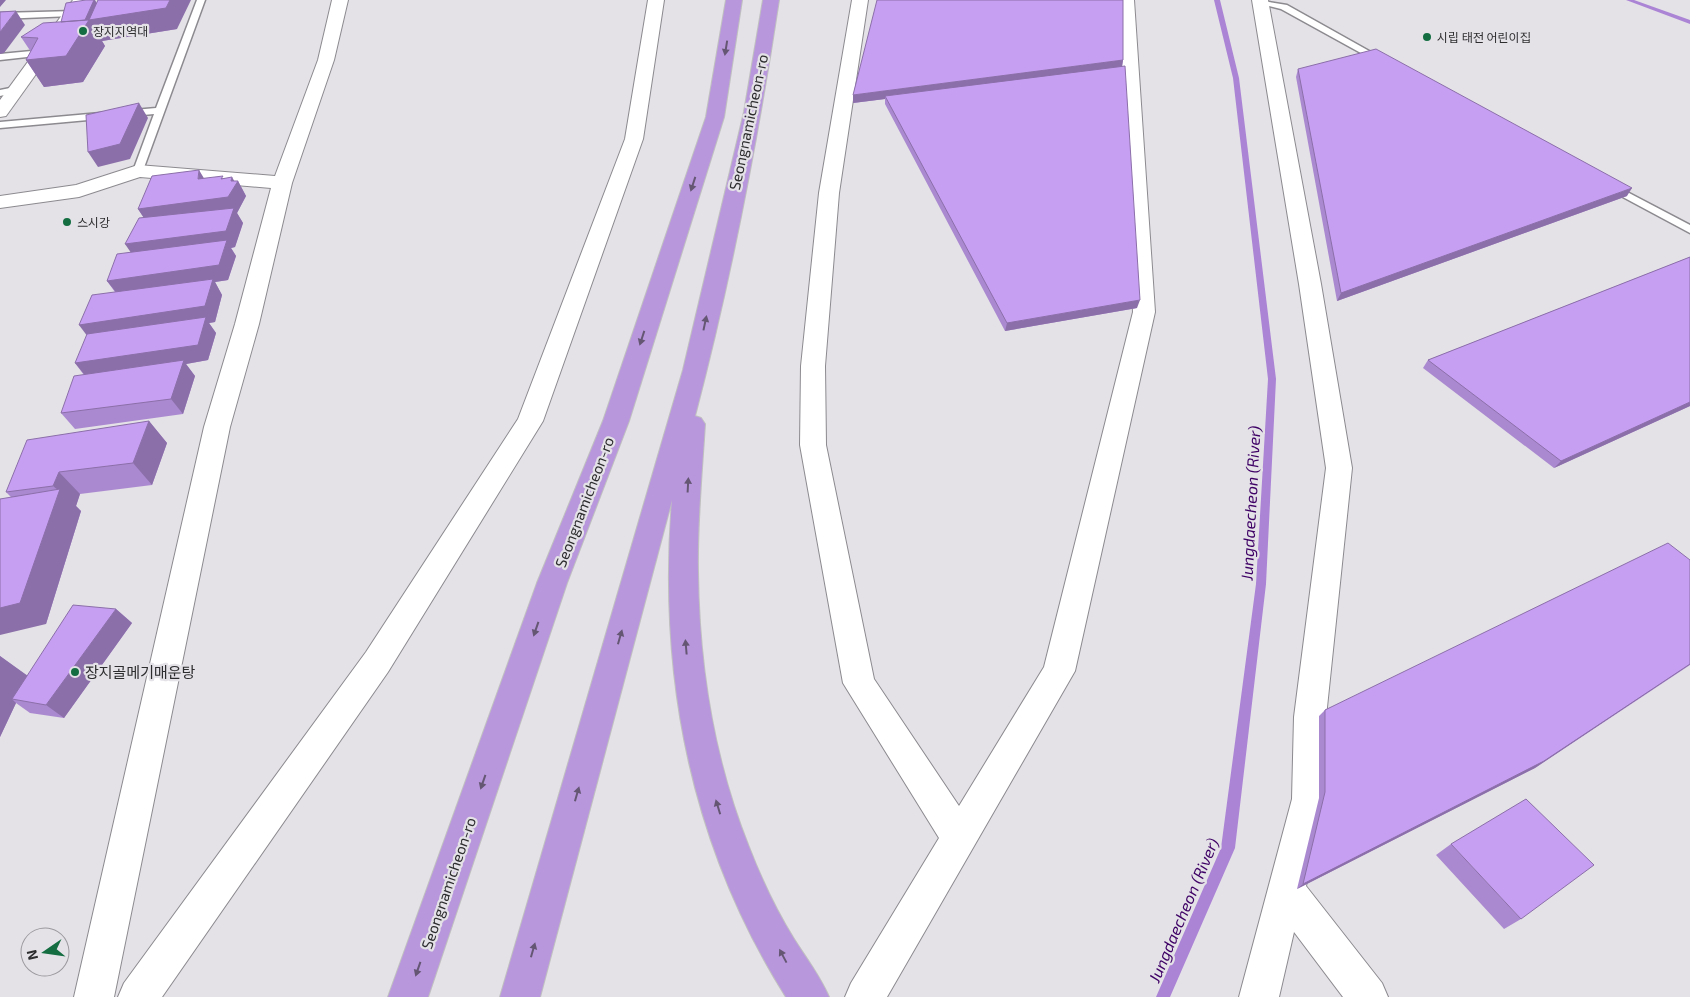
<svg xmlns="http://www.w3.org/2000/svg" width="1690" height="997" font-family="'Exo 2','Noto Sans KR',sans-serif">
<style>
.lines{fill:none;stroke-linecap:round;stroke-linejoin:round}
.stream{fill:#ab84d5;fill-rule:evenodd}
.service-casing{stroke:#8c8a8f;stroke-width:3}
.minor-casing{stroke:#8c8a8f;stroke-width:2}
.tertiary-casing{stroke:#8c8a8f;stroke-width:2}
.trunk-casing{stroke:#c0c0c0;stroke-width:2}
.service{fill:#fff;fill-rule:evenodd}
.minor{fill:#fff;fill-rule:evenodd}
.tertiary{fill:#fff;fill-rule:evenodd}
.trunk{fill:#b897dc;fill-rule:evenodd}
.wall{fill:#ab89d0}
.shaded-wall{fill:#8b6fa9}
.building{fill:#c79ff2;stroke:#8b6fa9}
.oneway{fill:#655774}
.poi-dot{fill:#136d40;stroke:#e4e2e7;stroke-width:2}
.labels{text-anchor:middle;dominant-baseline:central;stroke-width:4.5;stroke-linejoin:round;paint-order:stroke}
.far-poi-label{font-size:12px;fill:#2d2c2e;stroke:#e4e2e7;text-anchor:start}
.street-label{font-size:15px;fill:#2d2c2e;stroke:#e4e2e7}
.poi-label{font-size:15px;fill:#2d2c2e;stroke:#e4e2e7;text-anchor:start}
.water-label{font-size:16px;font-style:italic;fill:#3e0065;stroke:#e4e2e7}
</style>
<rect width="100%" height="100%" fill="#e4e2e7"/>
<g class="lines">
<!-- stream -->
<path class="stream" d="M 1214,0 L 1220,0 L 1239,78 L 1276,379 L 1266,584 L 1235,848 L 1170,997 L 1156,997 L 1221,848 L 1256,584 L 1268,379 L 1233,78 Z
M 1626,0 L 1634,0 L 1690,20 L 1690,24 Z"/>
<defs>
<path id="service" d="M 197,0 L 205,0 L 142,173 L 134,173 L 133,171 L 154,114 L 0,128 L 0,122 L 156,108 Z
M 1257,0 L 1287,5 L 1387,61 L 1379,63 L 1281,9 L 1257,3 Z
M 75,11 L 76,13 L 72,16 L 0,19 L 0,13 Z
M 42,50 L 45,51 L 45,55 L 0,60 L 0,54 Z
M 15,87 L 20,90 L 18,92 L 0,96 L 0,90 Z
M 1610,183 L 1690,225 L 1690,233 L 1606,188 L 1605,186 Z"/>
<path id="minor" d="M 332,0 L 348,0 L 334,60 L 292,183 L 259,324 L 230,427 L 114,997 L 74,997 L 204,427 L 235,324 L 271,188 L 140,177 L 79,197 L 0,208 L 0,196 L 76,185 L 138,165 L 275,176 L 318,60 Z
M 648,0 L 664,0 L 643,139 L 543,421 L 388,672 L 162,997 L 118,997 L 124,983 L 366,652 L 518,419 L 625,139 Z
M 852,0 L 868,0 L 839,193 L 825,366 L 826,445 L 874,679 L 959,806 L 1044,667 L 1133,312 L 1118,0 L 1134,0 L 1155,312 L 1075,671 L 887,997 L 845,997 L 851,983 L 939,838 L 843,683 L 800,445 L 801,366 L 819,193 Z
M 1252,0 L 1268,0 L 1321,284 L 1352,468 L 1326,717 L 1326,799 L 1306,886 L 1382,983 L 1388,997 L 1343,997 L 1294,932 L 1279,997 L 1239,997 L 1292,799 L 1294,717 L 1326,468 L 1299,284 Z"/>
<path id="tertiary" d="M 73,0 L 89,0 L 6,116 L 0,117 L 0,100 Z"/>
<path id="trunk" d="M 726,0 L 742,0 L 724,117 L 629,421 L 567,583 L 428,997 L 388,997 L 537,583 L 603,421 L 706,117 Z
M 763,0 L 779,0 C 758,139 731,279 695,416 L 701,418 L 705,424 C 702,473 697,523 698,572 C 699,665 714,760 749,847 C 761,878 776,910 794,939 C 806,958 820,976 829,997 L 786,997 C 691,846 658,677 672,500 L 540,997 L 500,997 L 683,370 L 744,112 Z"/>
</defs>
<!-- service casing -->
<use href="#service" class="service-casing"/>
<!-- minor casing -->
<use href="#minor" class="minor-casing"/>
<!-- tertiary casing -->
<use href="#tertiary" class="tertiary-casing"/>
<!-- trunk casing -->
<use href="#trunk" class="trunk-casing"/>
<!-- service -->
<use href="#service" class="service"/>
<!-- minor -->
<use href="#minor" class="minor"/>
<!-- tertiary -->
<use href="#tertiary" class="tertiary"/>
<!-- trunk -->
<use href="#trunk" class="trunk"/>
</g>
<!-- wall -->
<path class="wall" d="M 96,3 L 177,29 L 102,41 L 105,46 L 83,82 L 44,87 L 26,60 L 31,52 L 21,37 L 61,22 Z
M 1123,60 L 1122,66 L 1137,308 L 1005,331 L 885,104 L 885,99 L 853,103 L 853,95 Z
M 1298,69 L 1627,196 L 1337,301 L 1296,77 Z
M 204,178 L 224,178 L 234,181 L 238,181 L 246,196 L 237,213 L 243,223 L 235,247 L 231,248 L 236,256 L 228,280 L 215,282 L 222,295 L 215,322 L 209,323 L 216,333 L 208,360 L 186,364 L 195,376 L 183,414 L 75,429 L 61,413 L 84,375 L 75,363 L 115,292 L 107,281 L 131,252 L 144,218 L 138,209 Z
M 1690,257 L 1690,406 L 1554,468 L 1423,368 L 1428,360 Z
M 149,421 L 167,443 L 152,485 L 80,494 L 76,506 L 81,511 L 46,624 L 11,497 L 6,492 Z
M 1690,560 L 1690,665 L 1535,768 L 1297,889 L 1319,798 L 1319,716 L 1325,710 Z
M 116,609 L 132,623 L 64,718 L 30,713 L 16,703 L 0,737 L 0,656 L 27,676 Z
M 1451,844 L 1521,919 L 1504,929 L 1436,855 Z"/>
<!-- shaded-wall -->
<path class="shaded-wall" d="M 0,0 L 6,0 L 0,7 Z
M 94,0 L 95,0 L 102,12 L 170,0 L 191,0 L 177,29 L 102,41 L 105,46 L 83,82 L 44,87 L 26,60 Z
M 16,11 L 25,25 L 4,53 L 0,54 L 0,32 Z
M 1123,60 L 1122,67 L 885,96 L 885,99 L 853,103 L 853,95 Z
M 139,103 L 148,118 L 130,159 L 98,167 L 88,152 Z
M 199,170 L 208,185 L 198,179 Z
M 232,177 L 236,184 L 238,181 L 246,196 L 237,213 L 243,223 L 235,247 L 231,248 L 236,256 L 228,280 L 215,282 L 222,295 L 215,322 L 209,323 L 216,333 L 208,360 L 186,364 L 195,376 L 183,414 L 171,399 L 88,379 L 75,363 L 91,341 L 79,325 L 119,296 L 107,281 L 136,260 L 125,244 L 148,224 L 138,209 L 231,181 Z
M 1632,188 L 1627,196 L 1337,301 L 1341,293 Z
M 1140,300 L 1137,308 L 1005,331 L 1007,323 Z
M 1690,402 L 1690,406 L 1554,468 L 1561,461 Z
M 149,421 L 167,443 L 152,485 L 133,463 Z
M 59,472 L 80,494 L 76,506 L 81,511 L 46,624 L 0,635 L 0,608 L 59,491 L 53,486 Z
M 116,609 L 132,623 L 64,718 L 46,705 Z
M 0,656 L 28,676 L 12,699 L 16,703 L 0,737 Z
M 1690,664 L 1535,768 L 1297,889 L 1303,884 Z"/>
<!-- building -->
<path class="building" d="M 86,0 L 94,0 L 85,20 L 61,22 L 66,3 Z
M 98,0 L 170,0 L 166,8 L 89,20 Z
M 877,0 L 1123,0 L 1123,60 L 853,95 Z
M 16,11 L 0,32 L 0,12 Z
M 89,20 L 66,56 L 26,60 L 38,38 L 21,37 L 43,23 Z
M 1376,49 L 1632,188 L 1341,293 L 1298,69 Z
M 1125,66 L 1140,300 L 1007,323 L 885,96 Z
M 139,103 L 120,144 L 88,152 L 86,115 Z
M 199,170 L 198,179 L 223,176 L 221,179 L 232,177 L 231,181 L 238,181 L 228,197 L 138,209 L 152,176 Z
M 234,208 L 226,231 L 125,244 L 139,218 Z
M 227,240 L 219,265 L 107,281 L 117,254 Z
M 1690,257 L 1690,402 L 1561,461 L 1428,360 Z
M 213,279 L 205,306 L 79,325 L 92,295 Z
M 206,317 L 198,345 L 75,363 L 87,334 Z
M 184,360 L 171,399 L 61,413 L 74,376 Z
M 149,421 L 133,463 L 59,472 L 53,486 L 6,492 L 27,440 Z
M 60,489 L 20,603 L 0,608 L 0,499 Z
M 1668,543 L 1690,560 L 1690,664 L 1544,761 L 1303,884 L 1325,792 L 1325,710 Z
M 73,605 L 116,609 L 46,705 L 12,699 Z
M 1526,799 L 1594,865 L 1521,919 L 1451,844 Z"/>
<!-- one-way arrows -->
<defs><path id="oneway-solid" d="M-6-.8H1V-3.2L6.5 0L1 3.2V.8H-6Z" transform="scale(1.25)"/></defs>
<g class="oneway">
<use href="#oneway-solid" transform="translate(726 48) rotate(99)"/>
<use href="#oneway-solid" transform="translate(693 184) rotate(108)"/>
<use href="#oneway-solid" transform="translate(705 323) rotate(-78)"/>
<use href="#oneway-solid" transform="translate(642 338) rotate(108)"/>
<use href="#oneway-solid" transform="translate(688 485) rotate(-87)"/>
<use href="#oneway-solid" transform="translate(536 629) rotate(109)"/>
<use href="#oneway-solid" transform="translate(620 637) rotate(-74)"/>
<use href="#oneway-solid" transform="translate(686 647) rotate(-95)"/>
<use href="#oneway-solid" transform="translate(483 782) rotate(109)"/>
<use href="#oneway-solid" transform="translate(577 794) rotate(-74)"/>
<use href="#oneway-solid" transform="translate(718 807) rotate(-107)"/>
<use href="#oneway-solid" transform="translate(533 950) rotate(-74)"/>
<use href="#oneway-solid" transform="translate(783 956) rotate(-118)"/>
<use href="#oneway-solid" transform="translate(418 969) rotate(109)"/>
</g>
<!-- markers -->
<g class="poi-dot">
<circle cx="83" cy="31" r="5"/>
<circle cx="1427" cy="37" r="5"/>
<circle cx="67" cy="222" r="5"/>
<circle cx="75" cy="672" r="5"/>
</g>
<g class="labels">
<!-- far-poi labels -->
<g class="far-poi-label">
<text x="93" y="31">장지지역대</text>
<text x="1437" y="37">시립 태전 어린이집</text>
<text x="77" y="222">스시강</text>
</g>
<!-- street labels -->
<g class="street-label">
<text transform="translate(748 122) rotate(-78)">Seongnamicheon-ro</text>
<text transform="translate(584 502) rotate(-69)">Seongnamicheon-ro</text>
<text transform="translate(448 883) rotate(-71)">Seongnamicheon-ro</text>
</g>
<!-- poi labels -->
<g class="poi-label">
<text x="85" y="672">장지골메기매운탕</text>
</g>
<!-- water labels -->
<g class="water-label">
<text transform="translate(1250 503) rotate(-87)">Jungdaecheon (River)</text>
<text transform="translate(1183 910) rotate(-67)">Jungdaecheon (River)</text>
</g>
</g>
<!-- north arrow -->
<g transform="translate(45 952) rotate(257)"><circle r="24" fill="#e4e2e7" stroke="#9b999d"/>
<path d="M0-4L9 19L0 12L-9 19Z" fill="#136d40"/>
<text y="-8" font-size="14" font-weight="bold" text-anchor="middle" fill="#2d2c2e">N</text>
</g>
</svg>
